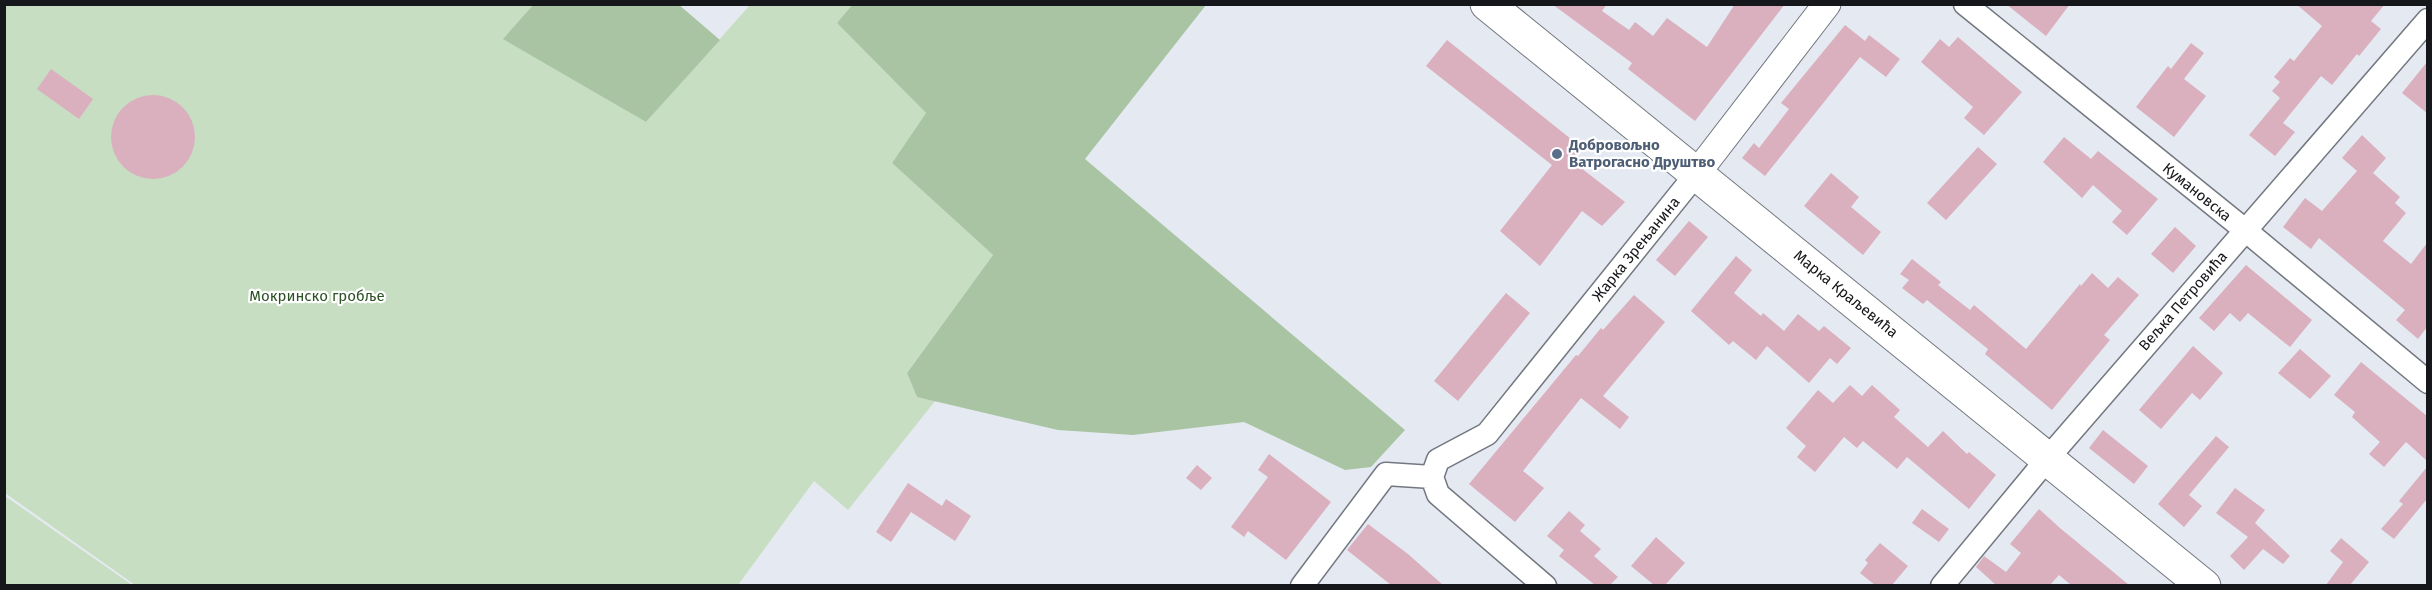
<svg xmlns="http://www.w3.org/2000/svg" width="2432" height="590" font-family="'Fira Sans',sans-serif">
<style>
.green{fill:#c7dec2}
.forest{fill:#a9c4a3}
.building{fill:#daafbe}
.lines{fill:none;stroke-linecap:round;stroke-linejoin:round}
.minor-casing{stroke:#73777f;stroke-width:25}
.tertiary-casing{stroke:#73777f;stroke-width:29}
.primary-casing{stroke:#73777f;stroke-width:35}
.minor{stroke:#fff;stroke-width:22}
.tertiary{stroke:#fff;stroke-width:27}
.primary{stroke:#fff;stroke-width:33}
.service-dot{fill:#5c6f8a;stroke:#fff;stroke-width:2}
.labels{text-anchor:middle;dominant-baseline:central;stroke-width:4.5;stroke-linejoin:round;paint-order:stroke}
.service-label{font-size:15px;font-weight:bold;fill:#4e5e75;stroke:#fff;text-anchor:start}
.street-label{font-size:15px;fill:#16171a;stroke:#fff}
.park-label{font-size:15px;fill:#2b5124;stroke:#fff}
</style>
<rect width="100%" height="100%" fill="#e5eaf2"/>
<!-- green -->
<path class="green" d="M 5,5 L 533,5 L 504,38 L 646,122 L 750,5 L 853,5 L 837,23 L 926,113 L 892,163 L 993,255 L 907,373 L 917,397 L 936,400 L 848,510 L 814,481 L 738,585 L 135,585 L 5,493 Z
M 5,496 L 132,585 L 5,585 Z"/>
<!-- forest -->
<path class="forest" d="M 678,4 L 720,40 L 646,122 L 503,39 L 533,5 Z
M 853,4 L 1206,5 L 1085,159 L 1405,430 L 1371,467 L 1345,470 L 1244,422 L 1133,435 L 1058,430 L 917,397 L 907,373 L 993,255 L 892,163 L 926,113 L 837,23 Z"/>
<!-- building -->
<path class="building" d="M 1552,4 L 1607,4 L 1602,11 L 1629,30 L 1635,22 L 1653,36 L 1667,18 L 1707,47 L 1735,4 L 1785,4 L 1695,121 L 1628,69 L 1632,63 Z
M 2006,4 L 2070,4 L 2046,36 Z
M 2296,4 L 2385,4 L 2371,21 L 2381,29 L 2359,56 L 2357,54 L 2332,85 L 2321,76 L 2283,123 L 2295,132 L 2275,156 L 2249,135 L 2280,98 L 2272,91 L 2280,82 L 2274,77 L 2290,58 L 2294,61 L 2322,26 Z
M 1845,25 L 1865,41 L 1869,35 L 1900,59 L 1886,77 L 1860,57 L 1765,176 L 1742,158 L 1754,143 L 1759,148 L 1789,109 L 1781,103 Z
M 1958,37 L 2022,92 L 1984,135 L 1964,118 L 1973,107 L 1921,62 L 1940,39 L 1949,47 Z
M 1447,40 L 1581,147 L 1572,161 L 1625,202 L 1602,226 L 1582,211 L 1540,266 L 1500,231 L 1552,165 L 1426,66 Z
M 2191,43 L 2204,53 L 2184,79 L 2206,96 L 2174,137 L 2136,107 L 2168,66 L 2171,69 Z
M 2427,62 L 2427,113 L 2402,93 Z
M 51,69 L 93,99 L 79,119 L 37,89 Z
M111 137a42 42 0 1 1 84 0a42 42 0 1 1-84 0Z
M 2362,135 L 2386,158 L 2373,173 L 2400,197 L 2395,203 L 2406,213 L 2383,241 L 2411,264 L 2427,243 L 2427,327 L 2418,339 L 2396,320 L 2405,310 L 2319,238 L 2311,249 L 2283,227 L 2305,198 L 2322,211 L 2357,171 L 2342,158 Z
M 2064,137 L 2091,159 L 2098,151 L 2158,199 L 2127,235 L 2112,222 L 2122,211 L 2093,185 L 2082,198 L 2043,162 Z
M 1978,147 L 1997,164 L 1946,220 L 1927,203 Z
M 1831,173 L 1859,197 L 1851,207 L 1881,232 L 1863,255 L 1804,206 Z
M 1689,221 L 1708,237 L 1675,276 L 1656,260 Z
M 2175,227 L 2196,246 L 2173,273 L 2151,254 Z
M 1736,256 L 1752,270 L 1734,293 L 1761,316 L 1763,313 L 1784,331 L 1798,314 L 1819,331 L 1824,326 L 1851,348 L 1837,364 L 1830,358 L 1809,383 L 1767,346 L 1756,360 L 1733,341 L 1729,345 L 1691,311 Z
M 1912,259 L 1941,282 L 1938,285 L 1970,310 L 1974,305 L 2026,349 L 2080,284 L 2081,286 L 2092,273 L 2108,288 L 2118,277 L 2139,295 L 2104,335 L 2110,340 L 2052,410 L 1985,354 L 1988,349 L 1927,300 L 1923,304 L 1902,288 L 1909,280 L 1900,274 Z
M 2246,265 L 2312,320 L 2290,347 L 2248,313 L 2240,322 L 2230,313 L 2214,331 L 2199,318 Z
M 1506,293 L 1530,313 L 1458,401 L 1434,381 Z
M 1634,295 L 1665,322 L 1603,396 L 1629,417 L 1620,429 L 1581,398 L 1523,471 L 1544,488 L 1515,522 L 1469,484 L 1576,355 L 1578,356 L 1601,328 L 1603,330 Z
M 2193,346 L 2223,373 L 2200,400 L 2192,393 L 2161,429 L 2139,410 Z
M 2300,349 L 2331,376 L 2310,399 L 2278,373 Z
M 2361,362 L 2427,416 L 2427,461 L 2406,442 L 2384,467 L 2369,454 L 2380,442 L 2352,417 L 2355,412 L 2334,395 Z
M 1850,385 L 1862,396 L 1872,385 L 1900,410 L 1894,417 L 1928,447 L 1943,431 L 1967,454 L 1969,452 L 1996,475 L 1969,509 L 1907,457 L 1897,469 L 1863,441 L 1857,448 L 1844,437 L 1815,472 L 1797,457 L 1806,446 L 1786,428 L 1818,390 L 1833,403 Z
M 2103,430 L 2148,466 L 2134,484 L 2089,448 Z
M 2216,436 L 2229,447 L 2189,495 L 2202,506 L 2184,527 L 2158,504 Z
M 1269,454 L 1331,502 L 1286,560 L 1248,531 L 1244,537 L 1231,527 L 1268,477 L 1258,470 Z
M 1197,465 L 1212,478 L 1201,490 L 1186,478 Z
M 2427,467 L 2427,499 L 2394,539 L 2381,529 L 2403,504 L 2399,501 Z
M 908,483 L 942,506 L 946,499 L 971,516 L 955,541 L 911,512 L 891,542 L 876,532 Z
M 2235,488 L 2265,510 L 2255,523 L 2290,556 L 2283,564 L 2263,549 L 2244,570 L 2230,556 L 2248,537 L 2216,513 Z
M 1922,509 L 1949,529 L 1939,542 L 1912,523 Z
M 2039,509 L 2060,528 L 2129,585 L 2071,585 L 2059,575 L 2050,585 L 1996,585 L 1976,567 L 1984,556 L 2006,572 L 2021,553 L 2010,544 Z
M 1569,511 L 1585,525 L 1580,531 L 1601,549 L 1594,556 L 1618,577 L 1610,585 L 1595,585 L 1559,556 L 1564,550 L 1547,536 Z
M 1368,524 L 1408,554 L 1443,585 L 1391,585 L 1347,550 Z
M 1656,537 L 1685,563 L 1665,585 L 1654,585 L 1631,566 Z
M 2341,538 L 2369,562 L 2350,585 L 2326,585 L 2343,562 L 2330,551 Z
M 1880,543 L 1908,566 L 1892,585 L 1875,585 L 1860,573 L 1868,563 L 1865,560 Z"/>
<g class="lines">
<defs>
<path id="minor" d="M 1965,4 L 2245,230 L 2428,382
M 1432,477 L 1438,460 L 1487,434 L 1697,173
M 1432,477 L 1438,494 L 1545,586
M 1302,586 L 1386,474 L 1432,477
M 1942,586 L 2048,458 L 2428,20"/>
<path id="tertiary" d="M 1697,173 L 1827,4"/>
<path id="primary" d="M 1487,4 L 2204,586"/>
</defs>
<!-- minor casing -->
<use href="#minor" class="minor-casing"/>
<!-- tertiary casing -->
<use href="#tertiary" class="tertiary-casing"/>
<!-- primary casing -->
<use href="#primary" class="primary-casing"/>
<!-- minor -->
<use href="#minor" class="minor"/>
<!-- tertiary -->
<use href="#tertiary" class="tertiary"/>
<!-- primary -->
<use href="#primary" class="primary"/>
</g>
<!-- markers -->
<circle class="service-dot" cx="1557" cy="154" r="6"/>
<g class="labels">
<!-- service labels -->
<g class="service-label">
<text x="1569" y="145">Добровољно<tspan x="1569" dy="17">Ватрогасно Друштво</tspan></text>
</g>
<!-- street labels -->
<g class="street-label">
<text transform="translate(2197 192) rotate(39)">Кумановска</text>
<text transform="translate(1636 249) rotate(-51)">Жарка Зрењанина</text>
<text transform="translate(1846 294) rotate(39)">Марка Краљевића</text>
<text transform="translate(2183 301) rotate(-49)">Вељка Петровића</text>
</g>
<!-- park labels -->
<g class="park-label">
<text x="317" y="296">Мокринско гробље</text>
</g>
</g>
<!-- border -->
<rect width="2432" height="590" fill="none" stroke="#16171a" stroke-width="12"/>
</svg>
